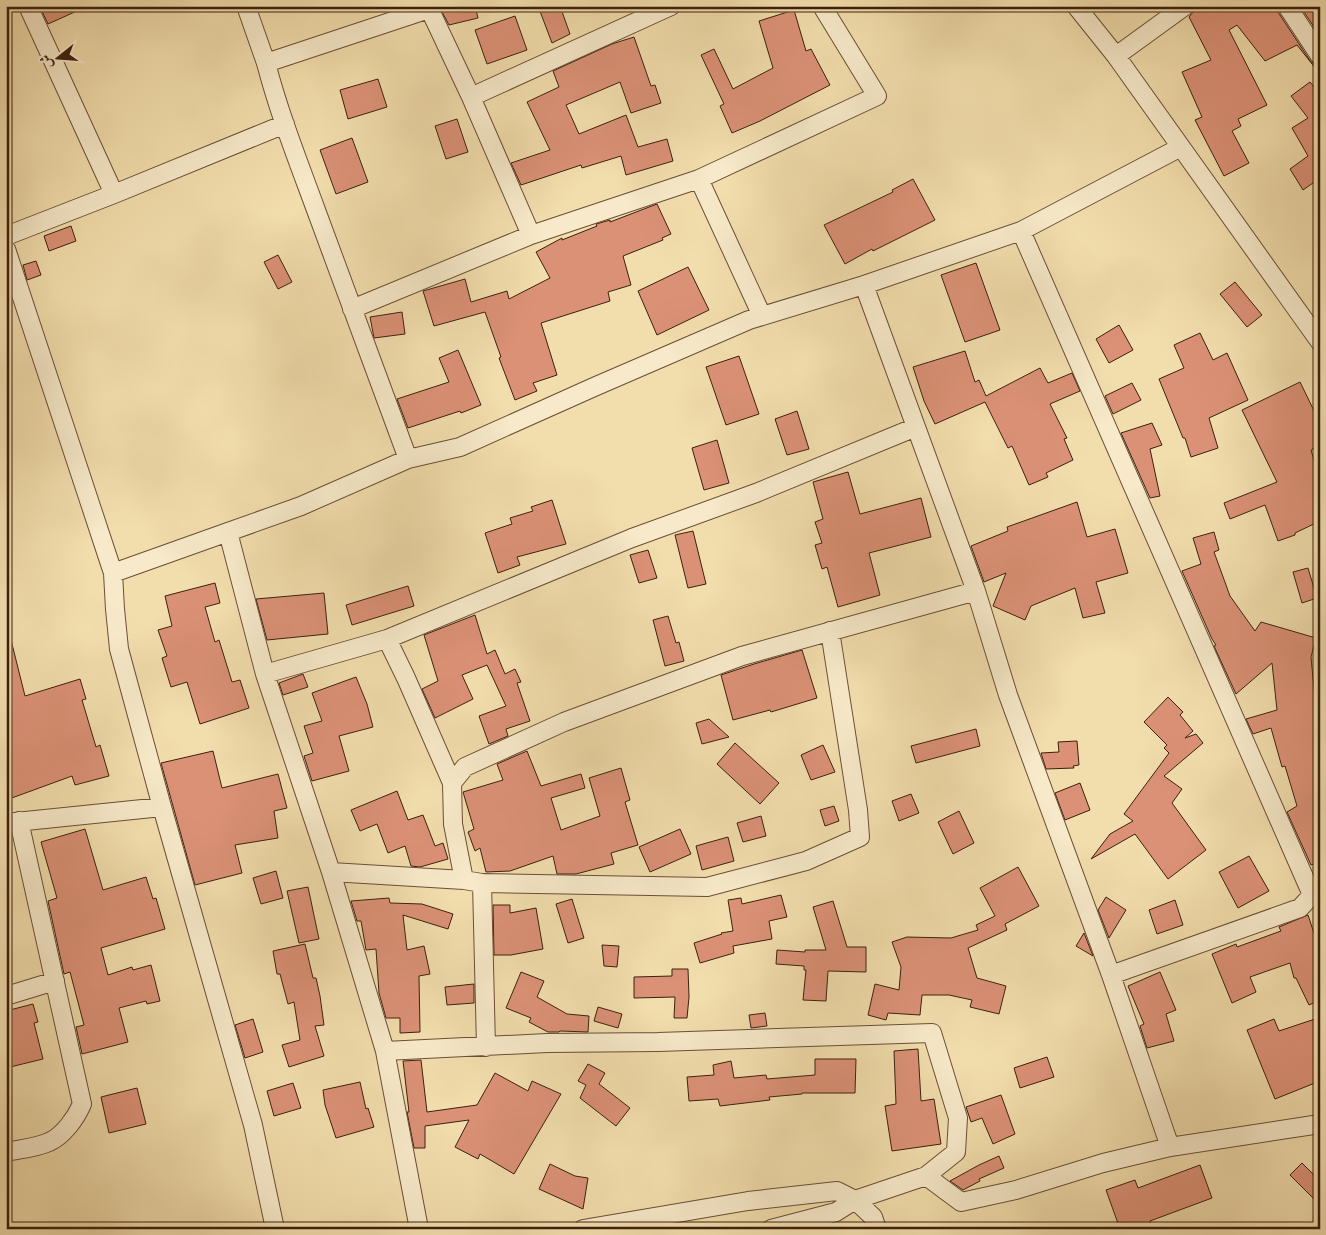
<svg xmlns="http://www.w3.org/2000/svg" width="1326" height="1235" font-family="'IM FELL Double Pica',Amiri,serif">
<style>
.building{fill:#db9176;stroke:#3c200f}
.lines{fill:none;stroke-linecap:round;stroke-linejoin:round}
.minor-casing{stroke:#6a4f36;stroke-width:20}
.minor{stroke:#f7e9c9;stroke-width:18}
</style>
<rect width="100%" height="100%" fill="#f2ddac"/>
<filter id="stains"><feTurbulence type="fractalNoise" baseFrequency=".004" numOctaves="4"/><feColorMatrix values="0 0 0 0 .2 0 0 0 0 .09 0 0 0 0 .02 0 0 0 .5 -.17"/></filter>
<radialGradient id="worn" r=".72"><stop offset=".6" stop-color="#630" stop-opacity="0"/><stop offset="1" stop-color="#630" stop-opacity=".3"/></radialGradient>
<!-- building -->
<path class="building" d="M 47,6 L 88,6 L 48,24 L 41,9 Z
M 446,6 L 475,6 L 478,18 L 449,25 L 440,8 Z
M 538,6 L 560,6 L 570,34 L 552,43 Z
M 1195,6 L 1276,6 L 1278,12 L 1311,62 L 1320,66 L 1320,74 L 1297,45 L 1265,61 L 1237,25 L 1229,30 L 1267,105 L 1238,119 L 1241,126 L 1232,131 L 1249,163 L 1224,176 L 1195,120 L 1202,117 L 1182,72 L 1211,60 L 1189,17 L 1194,11 Z
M 1300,6 L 1320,6 L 1320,36 Z
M 794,10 L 806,51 L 811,49 L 830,85 L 760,121 L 732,133 L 720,106 L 724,104 L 701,55 L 714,49 L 733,89 L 773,68 L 759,21 Z
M 515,16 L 527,50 L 487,64 L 475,30 Z
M 634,37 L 651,86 L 655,85 L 661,103 L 631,113 L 620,82 L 566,105 L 579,134 L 626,115 L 638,147 L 667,139 L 673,161 L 626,175 L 621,156 L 582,168 L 581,165 L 521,185 L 511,163 L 550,150 L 527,102 L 559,87 L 553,71 L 612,44 Z
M 378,79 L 387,107 L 348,119 L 340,90 Z
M 1310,82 L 1320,94 L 1320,178 L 1303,190 L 1290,169 L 1308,156 L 1292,128 L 1308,118 L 1291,96 Z
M 457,119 L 468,152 L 446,159 L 435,126 Z
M 352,138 L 368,182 L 336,194 L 320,150 Z
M 913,179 L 935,220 L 873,251 L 872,249 L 845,264 L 824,225 L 893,192 L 892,190 Z
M 657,204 L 671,234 L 662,238 L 663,240 L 623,256 L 631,285 L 608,292 L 610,301 L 541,323 L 557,375 L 533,383 L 537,391 L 515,400 L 499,358 L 501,357 L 485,312 L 434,326 L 423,291 L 465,279 L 471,302 L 507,291 L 509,299 L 550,278 L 536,252 L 562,238 L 562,240 L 597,226 L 596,224 L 610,220 L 610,222 Z
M 71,226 L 76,241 L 49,251 L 44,236 Z
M 278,255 L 292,282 L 278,289 L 264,262 Z
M 36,261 L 41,275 L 27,280 L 23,265 Z
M 976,263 L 1000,330 L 965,342 L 941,275 Z
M 688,267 L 709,310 L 657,335 L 638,291 Z
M 1235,282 L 1262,315 L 1247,327 L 1220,294 Z
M 402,312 L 405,334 L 374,338 L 370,317 Z
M 1119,325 L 1133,350 L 1109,363 L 1096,339 Z
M 1200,333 L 1213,360 L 1227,353 L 1248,400 L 1209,418 L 1218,448 L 1191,457 L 1185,438 L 1183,438 L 1159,379 L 1184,368 L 1174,345 Z
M 458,350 L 481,405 L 461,413 L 460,411 L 408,428 L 397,399 L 449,382 L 439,358 Z
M 965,351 L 975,382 L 979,380 L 986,396 L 1040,368 L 1048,383 L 1072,373 L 1080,391 L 1050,404 L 1067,438 L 1064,439 L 1073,460 L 1046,473 L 1048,477 L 1029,485 L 1012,446 L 1008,448 L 985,402 L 935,424 L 924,401 L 913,367 Z
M 739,356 L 759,414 L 726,425 L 706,367 Z
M 1300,382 L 1320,423 L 1320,445 L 1311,450 L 1320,480 L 1320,521 L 1295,533 L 1295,535 L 1278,541 L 1265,505 L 1230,519 L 1224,503 L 1277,482 L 1242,410 Z
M 1132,383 L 1141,400 L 1113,414 L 1105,396 Z
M 797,411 L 809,449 L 787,455 L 775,419 Z
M 1152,423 L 1162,445 L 1150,449 L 1160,496 L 1150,498 L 1121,433 Z
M 717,440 L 729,483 L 704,490 L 692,448 Z
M 848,472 L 860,514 L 921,498 L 931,537 L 869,553 L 880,595 L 838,607 L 827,567 L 822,569 L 815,545 L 822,543 L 815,522 L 823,519 L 813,482 Z
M 552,500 L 566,544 L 517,557 L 520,565 L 498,573 L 485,533 L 512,524 L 510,518 L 533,511 L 531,507 Z
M 1077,502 L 1087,537 L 1115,529 L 1128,573 L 1096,582 L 1105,613 L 1083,618 L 1075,588 L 1031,606 L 1025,620 L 993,606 L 1006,573 L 984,582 L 971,546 L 1008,531 L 1007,527 Z
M 693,531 L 706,584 L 688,588 L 675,535 Z
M 1214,532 L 1219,550 L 1214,552 L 1230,596 L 1255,631 L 1261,622 L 1316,638 L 1311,657 L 1315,699 L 1320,698 L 1320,862 L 1311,865 L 1287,812 L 1297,806 L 1285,766 L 1282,767 L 1271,728 L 1253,734 L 1246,719 L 1277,710 L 1272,663 L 1236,694 L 1214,646 L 1216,645 L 1212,639 L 1182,571 L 1201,564 L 1193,538 Z
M 648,550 L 657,578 L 639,583 L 630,555 Z
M 1308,568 L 1317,598 L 1302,603 L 1293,572 Z
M 215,583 L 220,603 L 205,607 L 215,642 L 219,640 L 232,682 L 240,680 L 249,708 L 200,724 L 187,682 L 171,687 L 162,658 L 167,656 L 158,630 L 172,626 L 165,596 Z
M 408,586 L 414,606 L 352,625 L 346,605 Z
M 324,593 L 328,634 L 267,640 L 256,599 Z
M 475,615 L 487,654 L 495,650 L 505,674 L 515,669 L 521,682 L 517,683 L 530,721 L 506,729 L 508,736 L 489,744 L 479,716 L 506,706 L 487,665 L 462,675 L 473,699 L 435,718 L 422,689 L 438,681 L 424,635 Z
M 668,616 L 676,643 L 679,642 L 684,661 L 665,666 L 653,620 Z
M 11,640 L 25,696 L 80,679 L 86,699 L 82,700 L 96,747 L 100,745 L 109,776 L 75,785 L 72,776 L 9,799 L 6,790 L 6,641 Z
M 802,650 L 817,698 L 771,712 L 770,710 L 733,720 L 721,675 L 754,664 Z
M 303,674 L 308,687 L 283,695 L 279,683 Z
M 356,677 L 367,704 L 373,727 L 339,736 L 349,771 L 312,781 L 304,756 L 313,753 L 304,726 L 322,721 L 312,693 Z
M 1168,697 L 1183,712 L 1180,715 L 1193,731 L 1185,738 L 1196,734 L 1203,743 L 1164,776 L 1182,789 L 1172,803 L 1206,850 L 1168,879 L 1135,834 L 1091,859 L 1110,834 L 1133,821 L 1124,814 L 1169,753 L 1164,748 L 1167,745 L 1144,722 Z
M 709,719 L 729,737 L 702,744 L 696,723 Z
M 976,729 L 980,746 L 916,763 L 911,746 Z
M 1077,741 L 1079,765 L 1073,766 L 1074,768 L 1046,769 L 1041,753 L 1059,752 L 1058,742 Z
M 735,743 L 779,783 L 760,804 L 717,764 Z
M 823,745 L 835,772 L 811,780 L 801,755 Z
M 213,751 L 222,788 L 278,774 L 287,808 L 274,811 L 278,838 L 235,845 L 242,873 L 195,885 L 161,763 Z
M 527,751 L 541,786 L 581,774 L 585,788 L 551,798 L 561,830 L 600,816 L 589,778 L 621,768 L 630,800 L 625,802 L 638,845 L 611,853 L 614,864 L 576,874 L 557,874 L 553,856 L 510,871 L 486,872 L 480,848 L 475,851 L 468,832 L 474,829 L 463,792 L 503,780 L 497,764 Z
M 1080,783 L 1090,810 L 1065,820 L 1055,793 Z
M 397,791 L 408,820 L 423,815 L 435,846 L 443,843 L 448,859 L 420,867 L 411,866 L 405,846 L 388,853 L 377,824 L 360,831 L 351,810 Z
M 911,794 L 919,813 L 899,821 L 892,801 Z
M 834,806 L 839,821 L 825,826 L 820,810 Z
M 959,811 L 974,843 L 953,854 L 938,822 Z
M 761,816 L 766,836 L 743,842 L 737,823 Z
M 85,829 L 103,890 L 146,877 L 153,899 L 156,898 L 165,929 L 101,948 L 108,975 L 132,967 L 133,970 L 151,965 L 160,1001 L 147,1004 L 146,1001 L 119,1008 L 128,1042 L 82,1054 L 76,1027 L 84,1025 L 70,972 L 64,974 L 48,901 L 57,898 L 41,842 Z
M 680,829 L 691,854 L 650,872 L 639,847 Z
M 728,837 L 734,861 L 702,870 L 696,846 Z
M 1249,856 L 1269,891 L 1238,908 L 1219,872 Z
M 1018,867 L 1039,906 L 1005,924 L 1007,930 L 968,948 L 977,978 L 1006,986 L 999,1014 L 970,1007 L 972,1000 L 949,995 L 922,995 L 920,1015 L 888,1013 L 886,1020 L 868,1015 L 875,984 L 899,990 L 901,967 L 892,942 L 907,937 L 951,938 L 978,930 L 976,925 L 995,916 L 980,888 Z
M 276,871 L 283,898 L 261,904 L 253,878 Z
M 308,887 L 319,939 L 299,943 L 287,891 Z
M 781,895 L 787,917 L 769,921 L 772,939 L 733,946 L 734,953 L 700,963 L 694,943 L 722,934 L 721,933 L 733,931 L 728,900 L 741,898 L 742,904 Z
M 1106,897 L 1126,910 L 1109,938 L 1098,910 Z
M 389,898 L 390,903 L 422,904 L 453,914 L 448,929 L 403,915 L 407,950 L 424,946 L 430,974 L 419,976 L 420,1032 L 400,1033 L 400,1018 L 386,1018 L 379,993 L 376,949 L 366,950 L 361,921 L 357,921 L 351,901 Z
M 572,899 L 584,938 L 568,943 L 556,904 Z
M 1175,900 L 1183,925 L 1157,934 L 1149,910 Z
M 833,901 L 847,947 L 866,947 L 866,972 L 828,971 L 826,1001 L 803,1000 L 806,970 L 804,970 L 804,966 L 776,964 L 777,950 L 805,952 L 805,950 L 826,950 L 813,907 Z
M 493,905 L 510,905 L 510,913 L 536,908 L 543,949 L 511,955 L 494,955 Z
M 1308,915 L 1320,951 L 1320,1000 L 1309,1005 L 1296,978 L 1294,978 L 1290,963 L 1250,977 L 1256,992 L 1232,1003 L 1212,954 L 1236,944 L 1237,947 L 1281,931 L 1279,927 Z
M 1084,933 L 1093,956 L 1076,946 Z
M 305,944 L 313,978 L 316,978 L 320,996 L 324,1025 L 315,1026 L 324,1056 L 289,1067 L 282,1045 L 300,1040 L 294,1002 L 288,1004 L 280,974 L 277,974 L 273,951 Z
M 602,945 L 619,946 L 617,967 L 604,966 Z
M 672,969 L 688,969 L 689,997 L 687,1018 L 674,1018 L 675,997 L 634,998 L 634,977 L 672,976 Z
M 521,972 L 544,981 L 537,997 L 567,1014 L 589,1016 L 588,1032 L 560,1031 L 559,1032 L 548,1032 L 529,1022 L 531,1018 L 506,1008 Z
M 1160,972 L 1176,1010 L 1166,1014 L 1174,1041 L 1147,1048 L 1140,1026 L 1144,1024 L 1128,986 Z
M 474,984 L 474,1003 L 447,1005 L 445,987 Z
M 33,1004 L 38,1022 L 34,1023 L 43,1059 L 6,1068 L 6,1011 Z
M 598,1007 L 622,1014 L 618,1028 L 594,1021 Z
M 765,1013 L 767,1026 L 751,1028 L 749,1015 Z
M 253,1019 L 263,1052 L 245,1058 L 235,1025 Z
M 1274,1019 L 1279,1031 L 1315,1019 L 1320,1034 L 1320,1081 L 1275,1099 L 1247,1030 Z
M 918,1049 L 921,1101 L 934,1099 L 941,1144 L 892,1151 L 885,1106 L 896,1104 L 894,1051 Z
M 1047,1057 L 1054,1077 L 1020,1088 L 1014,1068 Z
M 815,1059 L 856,1059 L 855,1093 L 802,1093 L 802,1094 L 769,1097 L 770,1100 L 720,1106 L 718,1099 L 689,1101 L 687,1077 L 714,1075 L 713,1065 L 731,1061 L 734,1078 L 766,1075 L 767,1079 L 815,1075 Z
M 421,1060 L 427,1112 L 477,1105 L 495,1073 L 528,1091 L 532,1081 L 561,1094 L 514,1174 L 480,1154 L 478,1159 L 455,1147 L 469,1120 L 425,1126 L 425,1148 L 414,1148 L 407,1112 L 409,1112 L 403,1061 Z
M 588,1064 L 605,1073 L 599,1084 L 630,1108 L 616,1126 L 580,1098 L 586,1085 L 578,1081 Z
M 360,1082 L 366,1109 L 368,1108 L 374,1127 L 336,1138 L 325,1105 L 323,1090 Z
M 293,1083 L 301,1108 L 274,1116 L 267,1091 Z
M 137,1088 L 146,1124 L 109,1133 L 101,1097 Z
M 1001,1095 L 1015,1134 L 993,1144 L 982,1118 L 971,1122 L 966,1107 Z
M 999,1156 L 1004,1168 L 979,1179 L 980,1181 L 963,1190 L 950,1181 L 979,1165 Z
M 1302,1163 L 1320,1181 L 1320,1205 L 1290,1175 Z
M 550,1164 L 575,1176 L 588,1178 L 583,1209 L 539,1189 Z
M 1200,1165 L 1212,1198 L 1150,1221 L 1153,1229 L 1120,1229 L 1106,1190 L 1135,1180 L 1138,1188 Z"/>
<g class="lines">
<defs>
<path id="minor" d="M 28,6 L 114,194
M 246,6 L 266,63
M 428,6 L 471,97 L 671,6
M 1076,6 L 1116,56 L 1320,342
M 1287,6 L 1320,56
M 1116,56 L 1185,6
M 471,97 L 531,235 L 699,179 L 762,316
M 699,179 L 877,96 L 822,6
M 6,236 L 114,194 L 285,124
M 6,249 L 113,573
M 864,285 L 1021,231
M 352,309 L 531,235
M 408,459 C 377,376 346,293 316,210 C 298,161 279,113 266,63 L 429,9
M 228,532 L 113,573 L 115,609 L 119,649 L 162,807 L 253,1125 L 275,1229
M 387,639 L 632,538 L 756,493 L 916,427
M 265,674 L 228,532 L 301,506 L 408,459 L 460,447 L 594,387 L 749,320 L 864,285 L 976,591
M 6,823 L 162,807
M 331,872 L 265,674 L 387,639 L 406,678 L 452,783
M 464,880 L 482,883 L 707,887 L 806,861 L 860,837 L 858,810 L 830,631
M 482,883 L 486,1047
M 1111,975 L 1300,908 L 1312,895 L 1021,231 L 1181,147
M 6,996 L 55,981
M 385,1051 L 419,1229
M 6,1152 C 20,1149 36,1148 49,1142 C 63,1136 76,1118 82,1104 L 19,821
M 926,1176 L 956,1152 L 958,1118 L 932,1033 L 658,1042 L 547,1043 L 385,1051 L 331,872 L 464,880 L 453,824 L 452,783 L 465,767 L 564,722 L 742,656 L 976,591 L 1008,695 L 1111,975 L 1170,1147
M 583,1229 L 748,1201 L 837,1191 L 855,1200 L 873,1217 L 877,1229
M 771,1229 L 836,1212 L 855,1200 L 926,1176 L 961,1202 L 1016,1190 L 1103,1163 L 1170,1147 L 1320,1124"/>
</defs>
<!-- minor casing -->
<use href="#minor" class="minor-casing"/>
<!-- minor -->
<use href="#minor" class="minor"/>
</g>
<!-- margin -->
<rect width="1326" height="1235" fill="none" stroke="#f2ddac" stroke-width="25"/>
<rect x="8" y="8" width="1311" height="1220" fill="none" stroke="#3c200f" stroke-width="2.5"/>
<rect x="12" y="12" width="1301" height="1210" fill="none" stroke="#3c200f"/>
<!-- north arrow -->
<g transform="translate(58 58) rotate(253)" stroke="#f7e9c9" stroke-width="4" paint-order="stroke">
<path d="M0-4L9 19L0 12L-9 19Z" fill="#3c200f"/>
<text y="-8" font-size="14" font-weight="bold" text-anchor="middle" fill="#3c200f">ش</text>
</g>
<rect width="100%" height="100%" filter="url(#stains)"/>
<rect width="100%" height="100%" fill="url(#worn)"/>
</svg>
